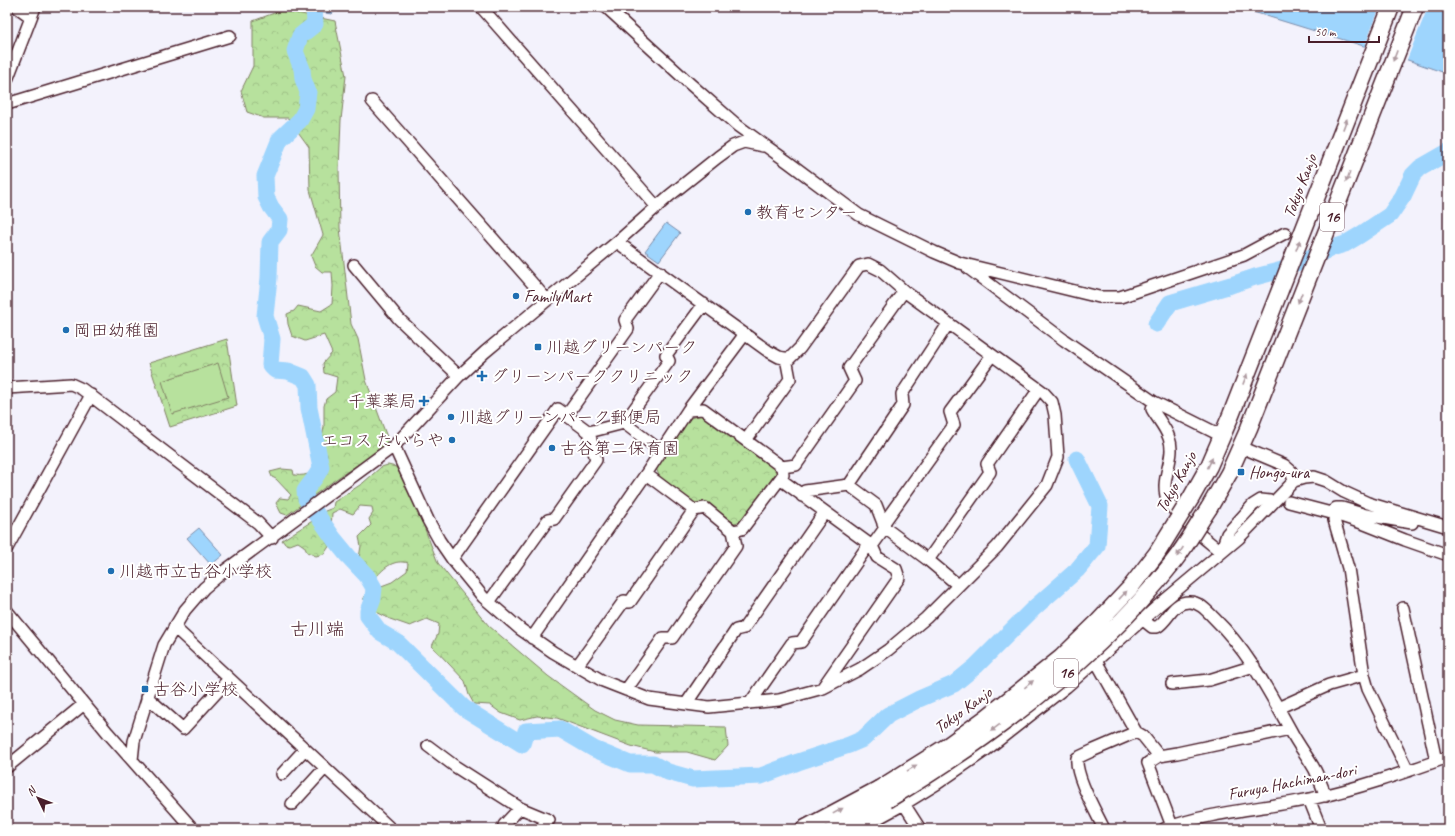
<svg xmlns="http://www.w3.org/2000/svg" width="1455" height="836" font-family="Caveat,'Klee One',sans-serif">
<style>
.forest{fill:url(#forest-crowns);stroke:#808064}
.pitch{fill:#b7e19d;stroke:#808064}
.water{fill:#9ed5fd;stroke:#7c8ca9}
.pier{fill:#f3f2fc}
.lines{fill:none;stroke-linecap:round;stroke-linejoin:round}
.river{stroke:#9ed5fd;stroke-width:17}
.minor-casing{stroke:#4a1f2b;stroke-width:14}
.highway-casing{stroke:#4a1f2b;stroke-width:19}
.minor{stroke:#fff;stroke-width:11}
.highway{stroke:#fff;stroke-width:16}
.highway-bridge-casing{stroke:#4a1f2b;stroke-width:19;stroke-linecap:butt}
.highway-bridge{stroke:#fff;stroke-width:16}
.oneway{fill:#ae9aa0}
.poi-dot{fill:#1f6fb2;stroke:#fff;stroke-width:1.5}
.labels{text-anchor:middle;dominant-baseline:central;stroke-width:4;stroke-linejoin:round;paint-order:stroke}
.shield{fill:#fff;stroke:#80626b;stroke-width:1}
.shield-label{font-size:16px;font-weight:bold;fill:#4a1f2b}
.street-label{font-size:17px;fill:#4a1f2b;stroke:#fff}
.poi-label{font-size:17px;fill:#4a1f2b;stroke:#fff;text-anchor:start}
.neighbourhood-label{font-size:18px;fill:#4a1f2b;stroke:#fff}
</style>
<defs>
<pattern id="forest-crowns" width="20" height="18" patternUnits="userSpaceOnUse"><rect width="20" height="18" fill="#b7e19d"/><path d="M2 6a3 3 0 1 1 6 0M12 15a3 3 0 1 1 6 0" fill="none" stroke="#9fc187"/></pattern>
</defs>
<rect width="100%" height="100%" fill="#f3f2fc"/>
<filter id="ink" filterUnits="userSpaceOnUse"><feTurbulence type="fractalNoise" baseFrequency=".025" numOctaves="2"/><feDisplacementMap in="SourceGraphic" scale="8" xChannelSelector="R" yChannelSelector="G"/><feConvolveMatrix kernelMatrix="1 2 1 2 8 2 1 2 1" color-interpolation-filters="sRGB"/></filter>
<g filter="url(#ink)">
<!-- forest -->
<path class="forest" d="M 282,10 L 335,21 L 346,76 L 341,120 L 339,168 L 340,228 L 351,324 L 358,339 L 366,380 L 388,440 L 382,449 L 339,477 L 287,515 L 281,513 L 276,503 L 280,498 L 288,499 L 291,495 L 276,479 L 272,477 L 270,472 L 282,469 L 293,470 L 294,475 C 310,477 313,471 323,461 L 321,443 L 324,427 L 324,406 L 326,399 L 335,392 L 337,377 L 324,373 L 323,363 L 332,353 L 324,335 L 305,341 L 292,336 L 288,324 L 287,314 L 294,311 L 298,306 L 321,311 L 332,304 L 333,286 L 332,272 L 322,272 L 315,266 L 311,256 L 323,235 L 310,190 L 309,147 L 288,118 L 264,118 L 247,112 L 241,91 L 253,66 L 253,21 Z
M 227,339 L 237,406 L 170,427 L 149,363 Z
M 702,415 L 778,470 L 742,521 L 734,523 L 704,501 L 696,504 L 660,478 L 656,468 L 690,418 Z
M 388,465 L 396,467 L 406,485 L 421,519 L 438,563 L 489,626 L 548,676 L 595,710 L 615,720 L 638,725 L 726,727 L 728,746 L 715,760 L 687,752 L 655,752 L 631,746 L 557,718 L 537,716 L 520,720 L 501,713 L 490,705 L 474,704 L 469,695 L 465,681 L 432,646 L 438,634 L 439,624 L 427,619 L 410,626 L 390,619 L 367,607 L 363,598 L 368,591 L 392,582 L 407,571 L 408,563 C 394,559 385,567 376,577 L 367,573 L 358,564 L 361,546 L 359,537 L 371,525 L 369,519 L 373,513 L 372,507 L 360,506 L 353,514 L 340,509 L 332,513 L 331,528 L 336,536 L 324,554 L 316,556 L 307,552 L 304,546 L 298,542 L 290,545 L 285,544 L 282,540 L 314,520 L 325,511 L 333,508 L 334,502 L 363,483 L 381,467 Z"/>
<!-- pitch -->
<path class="pitch" d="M 218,363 L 228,397 L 172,414 L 162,381 Z"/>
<!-- water -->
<path class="water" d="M 270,7 L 337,7 L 338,8 L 332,14 L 312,11 L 282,10 Z
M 1237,7 L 1448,7 L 1448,74 L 1396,56 Z
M 666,223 L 680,233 L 659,261 L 645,251 Z
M 199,528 L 223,555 L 211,565 L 187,538 Z"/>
<!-- pier -->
<path class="pier" d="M 1380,7 L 1428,7 L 1406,62 L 1364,48 Z"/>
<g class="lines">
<!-- river -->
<path class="river" d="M 314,7 L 315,24 L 300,36 L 295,51 L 302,69 L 303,79 L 308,92 L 306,109 L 300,120 L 280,139 L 265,176 L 266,197 L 271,207 L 280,219 L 279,230 L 270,242 L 269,278 L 265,316 L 272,339 L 270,365 L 275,370 L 288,371 L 303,377 L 308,385 L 309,408 L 321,467 C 317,477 310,483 305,491 L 306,499 L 334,539 L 348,556 L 367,576 L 374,588 L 373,598 L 368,611 L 368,616 L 380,632 L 397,642 L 464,708 L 522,744 L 526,731 L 560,729 L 594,749 L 630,764 L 653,764 L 668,772 L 693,779 L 761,776 L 798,762 L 849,745 L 863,739 L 888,715 L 919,699 L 954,684 L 976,666 L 1033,609 L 1077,570 L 1097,546 L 1100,506 L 1077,459
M 1156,324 L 1170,303 L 1231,285 L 1255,277 L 1282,270 L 1332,248 L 1345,244 L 1360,235 L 1390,215 L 1403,196 L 1413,175 L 1420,168 L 1448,152"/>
<defs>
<path id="minor" d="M 17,7 L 31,17
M 481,7 L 657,207
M 606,7 L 689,83 L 738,126 L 788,162 L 859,215 L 934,252 L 960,263 L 1099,297 L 1120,297 L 1244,255 L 1285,233
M 7,80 L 35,7
M 372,101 L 547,300
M 7,104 L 230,36
M 354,265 L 399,319 L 459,376
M 968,268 L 1064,340 L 1154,402 L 1222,436
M 7,388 L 71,384 L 82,389 L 258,523 L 272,538
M 1154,402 L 1152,409 C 1157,418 1166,428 1169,438 C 1177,458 1158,480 1168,501 C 1174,515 1208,541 1221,552
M 688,410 L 703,409 L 782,467
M 567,415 L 628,329 L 625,320 L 660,272
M 746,440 L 790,379 L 786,358
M 394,446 L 428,520 L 439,540 L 452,559 L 483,597 L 520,629 L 553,652 L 603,681 L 649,699 L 709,707 L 779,700 L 823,688 L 860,669 L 888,650 L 926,618 L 997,547 L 1047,485 L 1058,457 L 1055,415 L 1052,402 L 1043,392 L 904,291 L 880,270 L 868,264 L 859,266 L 800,348 L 789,359 L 779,357 L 768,351 L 617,242
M 1241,447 L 1284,465 L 1291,471 L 1294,481
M 661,451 L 624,423 L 669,361 L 666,355 L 704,304
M 646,474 L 694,510 L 705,508 L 733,531 L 742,529 L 783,475 L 782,467 L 796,465 L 855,381 L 849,368 L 904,291
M 780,479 L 872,546 L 885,528 L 928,560 L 958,585
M 849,485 L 876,505 L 885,528
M 802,496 L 805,491 L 849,485 L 903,405 L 902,394 L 948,324
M 1289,502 L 1335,514 L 1334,520 L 1348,568 L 1364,675 L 1368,689 L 1408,771
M 1331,513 L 1336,508 L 1342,508 L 1366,515 L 1412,523
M 1335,514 L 1362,523 L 1405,540 L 1448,555
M 883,524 L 954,425 L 950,412 L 992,355
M 7,548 L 91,395
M 1221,552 L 1227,534 L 1253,505 L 1261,500 L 1270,501
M 452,559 L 558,409 L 589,432 L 624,423
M 928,560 L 990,472 L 987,464 L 1039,389
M 489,602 L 548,520 L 554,519 L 596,460 L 589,432
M 1403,608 L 1436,761
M 7,611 L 108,733 L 193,829
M 1142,619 L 1152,627 L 1157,627 C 1169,620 1172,602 1189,602 C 1200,602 1207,611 1214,618 C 1248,651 1268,690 1291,731 C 1298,745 1308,757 1315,770 C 1319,778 1322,787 1326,796
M 174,627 L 391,829
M 532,638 L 646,474 L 688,410 L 745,334
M 1096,661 L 1136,732 L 1143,736 L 1159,756
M 577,666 L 624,601 L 630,602 L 694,510
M 1172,684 L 1209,680 L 1254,666
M 823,687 L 899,578 L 896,569 L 877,557 L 872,546
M 626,690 L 663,638 L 672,638 L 736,546 L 733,531
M 147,697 L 183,729 L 229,679
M 750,703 L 792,643 L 801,642 L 869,544
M 686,704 L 736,630 L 744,628 L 824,513
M 1278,708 L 1329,685 L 1364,675
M 428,746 L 456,767 L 520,808 L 549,820 L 540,829
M 132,760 L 134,741 L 164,645 L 185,610 L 204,588 L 223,572 L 394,446 L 459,376 L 485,352 L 617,242 L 669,196 L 718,157 L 733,146 L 744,142 L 763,146
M 7,767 L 84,704
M 282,774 L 305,749
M 1309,799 L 1321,829
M 292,804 L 325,768
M 904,804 L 920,829
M 504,825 L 520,808
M 1172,826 L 1148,763 L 1159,756 L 1177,753 L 1290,729
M 858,829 L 904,804 L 938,783 L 986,750 L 1066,687 L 1159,605 L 1239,538 L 1294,481 L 1304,478 L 1314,477 L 1326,481 L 1344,492 L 1368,503 L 1448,527
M 1104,829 C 1096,812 1075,776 1077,758 L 1094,750 L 1136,732
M 1164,829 C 1211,811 1262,809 1310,799 C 1357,789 1403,773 1448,757"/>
<path id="highway" d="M 1191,498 L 1209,466 L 1231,415 L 1391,7
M 1209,508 L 1229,473 L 1249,428 L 1415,7
M 804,829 L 879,789
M 834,829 L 887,800"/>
</defs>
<!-- minor casing -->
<use href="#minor" class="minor-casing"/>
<!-- highway casing -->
<use href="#highway" class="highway-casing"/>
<!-- minor -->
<use href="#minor" class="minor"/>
<!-- highway -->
<use href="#highway" class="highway"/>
<defs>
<path id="highway-bridge" d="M 879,789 L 946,747 L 986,718 L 1061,658 L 1098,622 L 1130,588 L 1157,553 L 1191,498
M 887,800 C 992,737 1098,659 1174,561 C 1187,544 1197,526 1209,508"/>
</defs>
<!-- highway-bridge casing -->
<use href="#highway-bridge" class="highway-bridge-casing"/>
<!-- highway-bridge -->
<use href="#highway-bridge" class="highway-bridge"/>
</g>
<!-- one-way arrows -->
<defs><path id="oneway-solid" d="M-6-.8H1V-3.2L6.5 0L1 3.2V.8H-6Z"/></defs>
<g class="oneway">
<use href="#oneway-solid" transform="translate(1395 56) rotate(111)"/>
<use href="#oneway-solid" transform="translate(1345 124) rotate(-69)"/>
<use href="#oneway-solid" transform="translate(1348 177) rotate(111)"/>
<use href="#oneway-solid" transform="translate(1298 245) rotate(-69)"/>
<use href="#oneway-solid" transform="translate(1300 298) rotate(111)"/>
<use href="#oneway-solid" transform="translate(1245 379) rotate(-69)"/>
<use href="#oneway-solid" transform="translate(1210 463) rotate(-65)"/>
<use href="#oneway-solid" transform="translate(1180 552) rotate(124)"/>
<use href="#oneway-solid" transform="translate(1123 595) rotate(-47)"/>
<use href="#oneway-solid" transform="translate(1029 684) rotate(-39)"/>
<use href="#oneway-solid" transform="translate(995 728) rotate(144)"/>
<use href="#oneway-solid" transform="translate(912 768) rotate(-32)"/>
<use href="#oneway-solid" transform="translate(838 811) rotate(-29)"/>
</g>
</g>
<!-- markers -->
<g class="poi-dot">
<circle cx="748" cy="212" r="4"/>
<circle cx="516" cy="296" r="4"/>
<circle cx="66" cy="330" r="4"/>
<rect x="534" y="343" width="8" height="8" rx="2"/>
<path d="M480 370h4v4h4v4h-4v4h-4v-4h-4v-4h4z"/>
<path d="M422 395h4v4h4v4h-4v4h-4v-4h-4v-4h4z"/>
<circle cx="451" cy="417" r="4"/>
<circle cx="452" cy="440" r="4"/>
<circle cx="552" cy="448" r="4"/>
<rect x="1237" y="468" width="8" height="8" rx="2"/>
<circle cx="111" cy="571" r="4"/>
<rect x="141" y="685" width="8" height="8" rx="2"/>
</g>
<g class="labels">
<!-- shield labels -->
<g class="shield">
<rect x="1320" y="203" width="24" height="28" rx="3"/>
<rect x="1054" y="659" width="24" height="28" rx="3"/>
</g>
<g class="shield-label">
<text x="1332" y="217">16</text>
<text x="1066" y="673">16</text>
</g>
<!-- street labels -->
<g class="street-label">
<text transform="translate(1300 186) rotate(-69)">Tokyo Kanjo</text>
<text transform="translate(1176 482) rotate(-61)">Tokyo Kanjo</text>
<text transform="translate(963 710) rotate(-36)">Tokyo Kanjo</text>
<text transform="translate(1292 782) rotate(-11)">Furuya Hachiman-dori</text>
</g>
<!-- poi labels -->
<g class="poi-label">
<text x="756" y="212">教育センター</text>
<text x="524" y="296">FamilyMart</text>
<text x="74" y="330">岡田幼稚園</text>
<text x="546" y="347">川越グリーンパーク</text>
<text x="491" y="376">グリーンパーククリニック</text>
<text x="416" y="401" text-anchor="end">千葉薬局</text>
<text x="459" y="417">川越グリーンパーク郵便局</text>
<text x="444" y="440" text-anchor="end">エコス たいらや</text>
<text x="560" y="448">古谷第二保育園</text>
<text x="1249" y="472">Hongo-ura</text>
<text x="119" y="571">川越市立古谷小学校</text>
<text x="153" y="689">古谷小学校</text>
</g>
<!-- neighbourhood labels -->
<g class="neighbourhood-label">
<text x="317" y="629">古川端</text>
</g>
</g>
<!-- margin -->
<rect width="1455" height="836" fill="none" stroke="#fff" stroke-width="24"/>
<rect x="12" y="12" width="1431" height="812" fill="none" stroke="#4a1f2b" stroke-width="1.5" filter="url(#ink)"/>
<!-- north arrow -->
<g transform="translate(38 798) rotate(313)" stroke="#ffffff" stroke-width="3" paint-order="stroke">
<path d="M0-3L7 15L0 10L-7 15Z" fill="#4a1f2b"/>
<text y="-6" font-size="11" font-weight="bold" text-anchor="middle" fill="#4a1f2b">N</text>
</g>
<!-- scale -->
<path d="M1309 36v6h70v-6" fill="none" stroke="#4a1f2b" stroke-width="2"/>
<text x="1315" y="36" font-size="12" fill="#4a1f2b" stroke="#ffffff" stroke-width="3" paint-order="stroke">50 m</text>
</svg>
